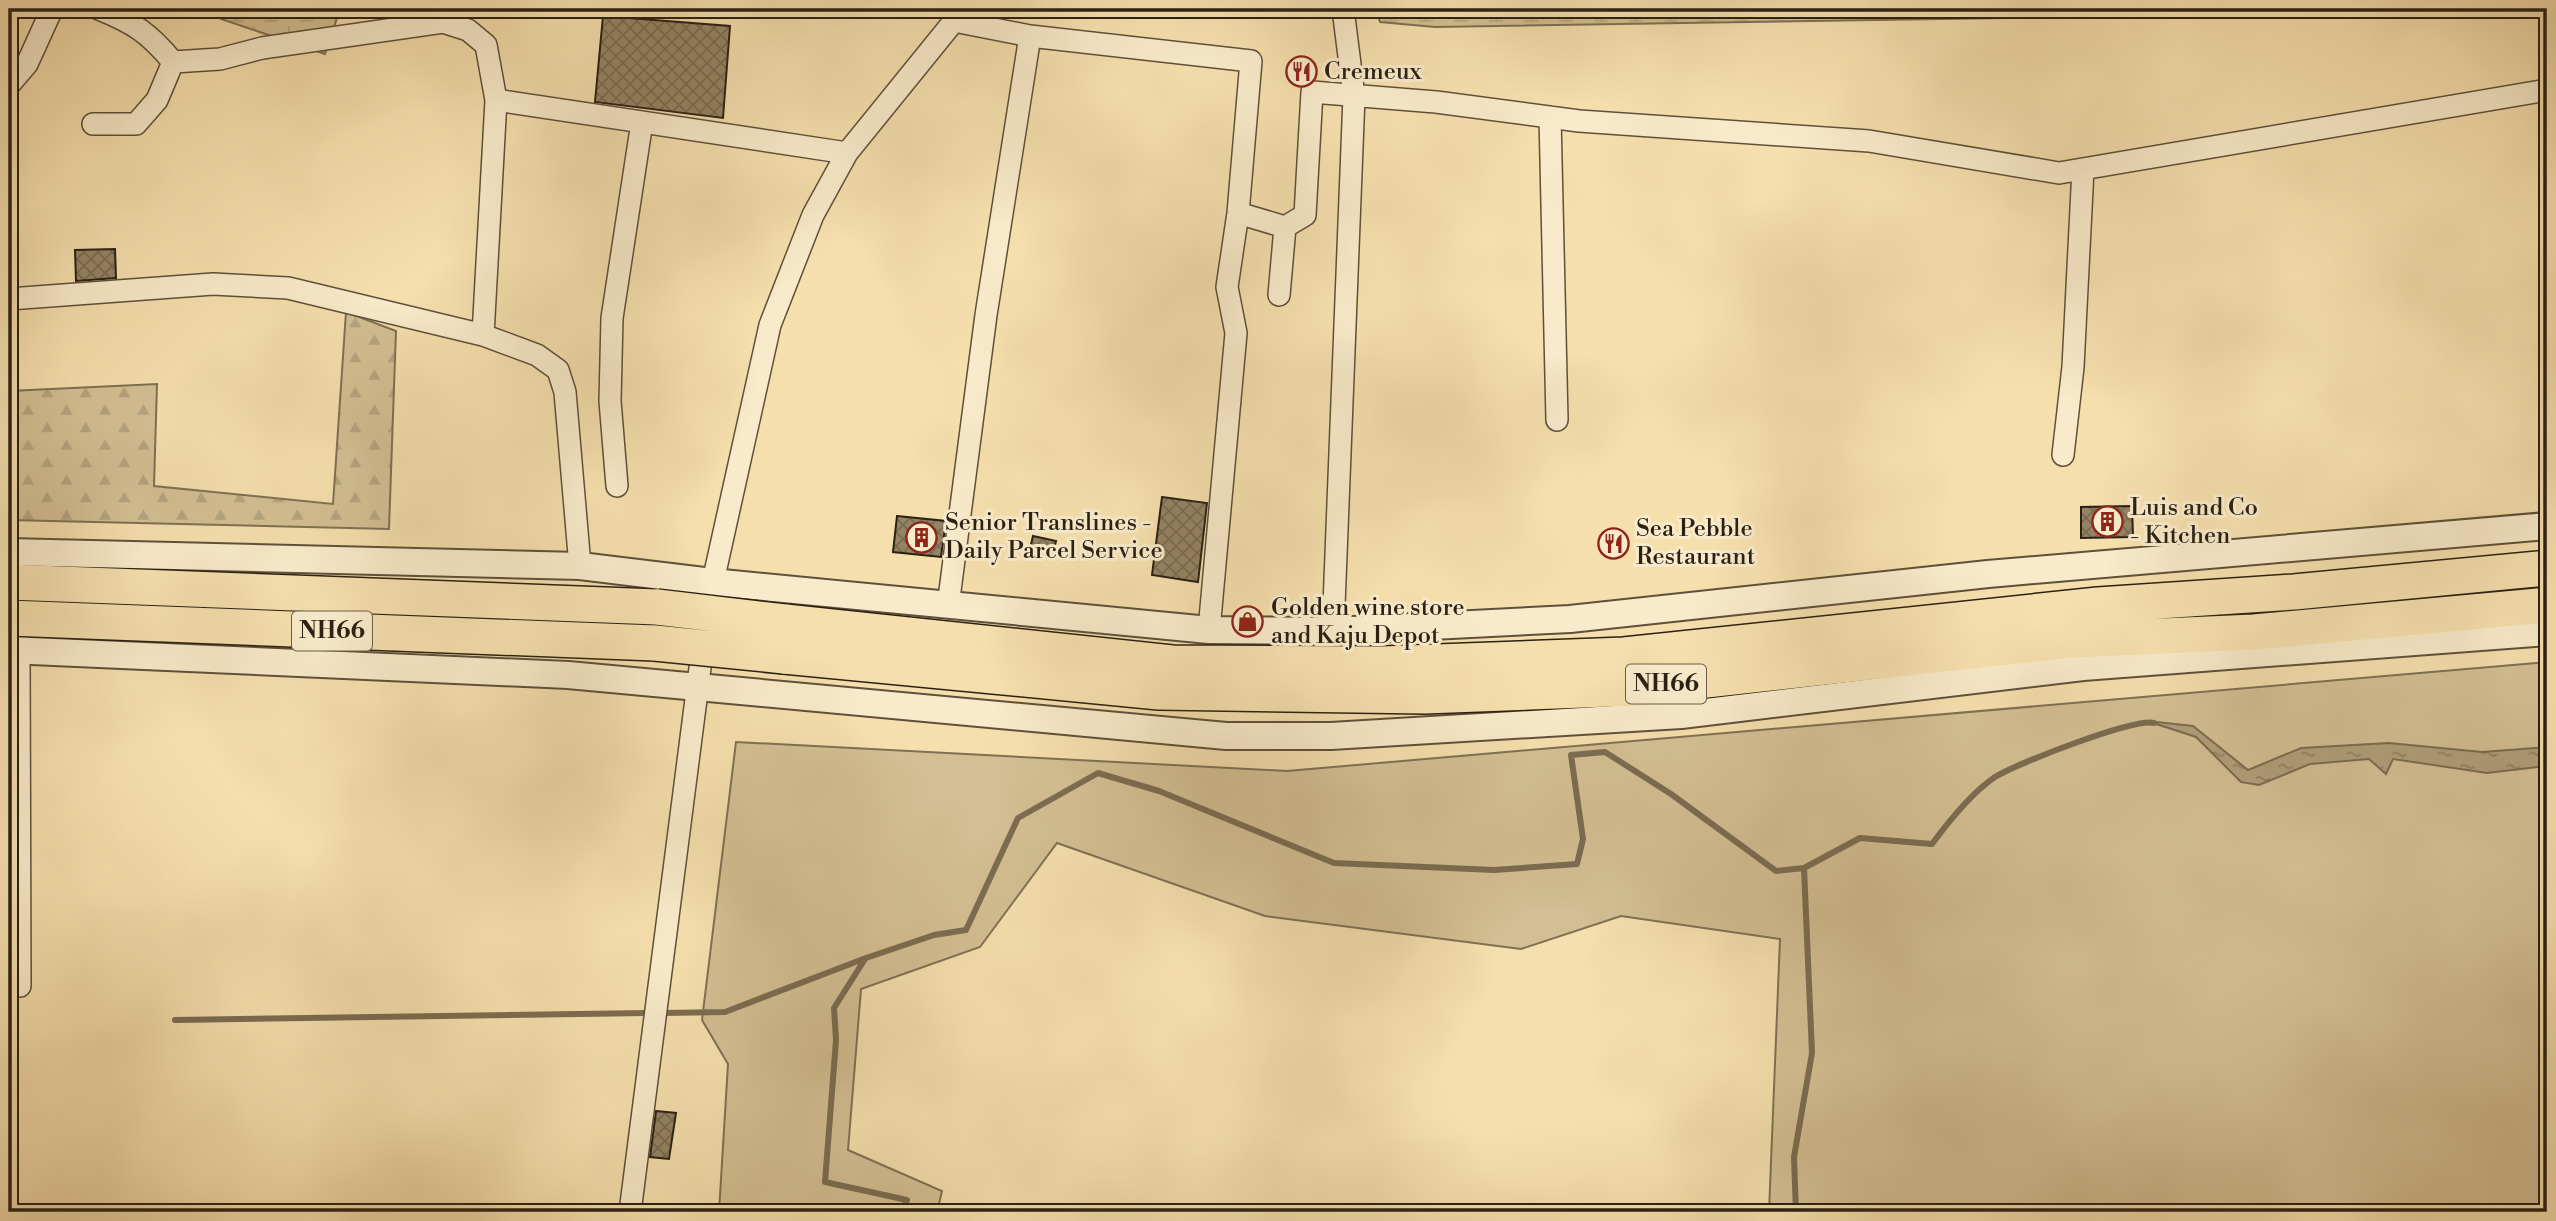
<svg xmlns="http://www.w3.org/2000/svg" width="2556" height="1221" font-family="'Libre Bodoni',serif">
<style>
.green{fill:#d3bf93;stroke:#7f7054;stroke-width:2}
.forest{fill:url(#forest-firs);stroke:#7f7054;stroke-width:2}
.wetland{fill:url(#wetland-marsh);stroke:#7f7054;stroke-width:2}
.water{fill:url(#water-ripples);stroke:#7b6c51;stroke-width:2}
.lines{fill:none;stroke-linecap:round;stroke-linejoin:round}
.stream{stroke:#7b6c51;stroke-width:6}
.building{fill:url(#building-cross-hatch);stroke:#2b2014;stroke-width:2}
.minor-casing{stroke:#5e503a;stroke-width:24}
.tertiary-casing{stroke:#5e503a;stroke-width:30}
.trunk-casing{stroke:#2b2014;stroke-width:38}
.minor{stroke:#f8eaca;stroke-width:21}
.tertiary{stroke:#f8eaca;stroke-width:26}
.trunk{stroke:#f5dfad;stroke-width:35}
.trunk-bridge-casing{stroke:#2b2014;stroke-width:38;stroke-linecap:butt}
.trunk-bridge{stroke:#f5dfad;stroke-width:35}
.labels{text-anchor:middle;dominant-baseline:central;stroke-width:6;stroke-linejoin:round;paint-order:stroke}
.shield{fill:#f8eaca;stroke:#685d4b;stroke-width:2}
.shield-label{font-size:23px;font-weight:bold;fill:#2b2014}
.poi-label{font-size:24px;fill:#2b2014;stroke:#f8eaca;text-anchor:start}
</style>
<defs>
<pattern id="forest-firs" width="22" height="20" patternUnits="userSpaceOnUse" patternTransform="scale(1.75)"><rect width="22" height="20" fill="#d3bf93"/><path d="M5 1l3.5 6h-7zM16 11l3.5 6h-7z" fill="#b5a47e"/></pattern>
<pattern id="wetland-marsh" width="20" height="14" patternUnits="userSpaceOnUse" patternTransform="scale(1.75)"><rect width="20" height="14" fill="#d3bf93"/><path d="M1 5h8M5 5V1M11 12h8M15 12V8" fill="none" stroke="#b5a47e"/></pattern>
<pattern id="water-ripples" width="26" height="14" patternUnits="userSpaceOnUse" patternTransform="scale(1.75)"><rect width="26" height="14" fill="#b09e79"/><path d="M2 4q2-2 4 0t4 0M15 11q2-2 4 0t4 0" fill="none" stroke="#8f8062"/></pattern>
<pattern id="building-cross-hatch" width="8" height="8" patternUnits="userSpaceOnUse" patternTransform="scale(1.75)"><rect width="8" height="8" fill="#948364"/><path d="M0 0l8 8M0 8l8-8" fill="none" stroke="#796b51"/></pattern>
</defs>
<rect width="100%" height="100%" fill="#f5dfad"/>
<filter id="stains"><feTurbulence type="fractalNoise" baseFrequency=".00286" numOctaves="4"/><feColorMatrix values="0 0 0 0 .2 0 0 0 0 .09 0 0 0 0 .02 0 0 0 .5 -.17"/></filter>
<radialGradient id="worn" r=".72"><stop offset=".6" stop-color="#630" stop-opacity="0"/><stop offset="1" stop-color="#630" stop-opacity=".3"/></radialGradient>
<!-- green -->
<path class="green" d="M 2547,662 L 2547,1212 L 1769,1212 L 1780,939 L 1621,916 L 1521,949 L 1265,916 L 1057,843 L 980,947 L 861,989 L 848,1150 L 942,1191 L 937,1212 L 719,1212 L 728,1064 L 702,1020 L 736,742 L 1287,771 Z"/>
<!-- forest -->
<path class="forest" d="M 346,312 L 396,331 L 389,529 L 9,520 L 9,391 L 157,384 L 154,486 L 333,504 Z"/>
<!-- wetland -->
<path class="wetland" d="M 219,9 L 340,9 L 325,54 L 221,19 Z
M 1376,9 L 2046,9 L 2008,18 L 1435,27 L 1380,22 Z"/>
<!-- water -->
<path class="water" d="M 2147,721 L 2193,726 L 2248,770 L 2301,748 L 2389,743 L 2482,752 L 2547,747 L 2547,766 L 2487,773 L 2393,759 L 2386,774 L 2369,759 L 2310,764 L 2259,785 L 2241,782 L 2196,737 Z"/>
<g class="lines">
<!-- stream -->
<path class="stream" d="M 865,959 L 834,1008 L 836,1040 L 825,1182 L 907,1200 L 900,1212
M 664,1013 L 725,1012 L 866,958 L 934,935 L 966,930 L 1018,818 L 1098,773 L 1159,791 L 1334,863 L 1494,870 L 1577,864 L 1583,839 L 1571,755 L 1605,752 L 1671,794 L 1776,871 L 1804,868 L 1860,838 L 1932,844 C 1949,821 1971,793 1995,777 C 2015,764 2134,718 2154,723
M 175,1020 L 647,1013
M 1796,1212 L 1794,1157 L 1812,1053 L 1804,868"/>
</g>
<!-- building -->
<path class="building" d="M 603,16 L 730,26 L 723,118 L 595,102 Z
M 115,249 L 116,278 L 76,281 L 75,250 Z
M 1162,497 L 1207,503 L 1198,582 L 1152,575 Z
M 2132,506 L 2133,537 L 2081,538 L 2081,507 Z
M 897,516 L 946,521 L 941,557 L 893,552 Z
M 1033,536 L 1056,541 L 1052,558 L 1029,553 Z
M 656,1111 L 676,1113 L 669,1159 L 650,1157 Z"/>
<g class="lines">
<defs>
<path id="minor" d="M 99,9 C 134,23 149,33 173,62 L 220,59 L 262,48 L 443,22 L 468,30 L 486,45 L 496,100 L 483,335
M 1030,36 L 1251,61 L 1238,213 L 1227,287 L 1236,333 L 1209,630
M 9,85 L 27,64 L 52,9
M 496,100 L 847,153
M 1550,117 L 1557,420
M 93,124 L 136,124 L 157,100 L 173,62
M 1238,213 L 1285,227 L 1279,295
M 1285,227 L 1305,215 L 1312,92 L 1436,102 L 1579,121 L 1869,141 L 2059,173 L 2547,90
M 9,299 L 213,284 L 288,288 L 483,335 L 537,355 L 558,370 L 565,392 L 580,566
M 2063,455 L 2073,367 L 2083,169
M 617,486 L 610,401 L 612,318 L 642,122
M 710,595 L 770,325 L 813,215 L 847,153 L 954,21 L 971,9
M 948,606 L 986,315 L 1030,36 L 954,21
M 1333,631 L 1354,96 L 1343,9
M 19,651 L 20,986
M 630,1212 L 704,637"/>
<path id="tertiary" d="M 9,552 L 580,566 L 712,582 L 1209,630 L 1333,631 L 1570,619 L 1988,574 L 2547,526
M 9,650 L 568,675 L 1226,736 L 1331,736 L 1681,715 L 2083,667 L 2547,632"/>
<path id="trunk" d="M 9,582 L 657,607
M 9,618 L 655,643
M 785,622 L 1172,663 L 1382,664 L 1624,655 L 2098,605 L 2294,592 L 2547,568
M 784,656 L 1159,692 L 1424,696 L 1634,688 L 2072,640 L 2254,632 L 2547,605"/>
</defs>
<!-- minor casing -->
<use href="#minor" class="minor-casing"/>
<!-- tertiary casing -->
<use href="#tertiary" class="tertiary-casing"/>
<!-- trunk casing -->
<use href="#trunk" class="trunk-casing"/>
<!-- minor -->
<use href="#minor" class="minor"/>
<!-- tertiary -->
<use href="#tertiary" class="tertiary"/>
<!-- trunk -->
<use href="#trunk" class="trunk"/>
<defs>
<path id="trunk-bridge" d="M 657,607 L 785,622
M 655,643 L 784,656"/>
</defs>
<!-- trunk-bridge casing -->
<use href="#trunk-bridge" class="trunk-bridge-casing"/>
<!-- trunk-bridge -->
<use href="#trunk-bridge" class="trunk-bridge"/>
</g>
<!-- icons -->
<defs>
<symbol id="restaurant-ring" viewBox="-11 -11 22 22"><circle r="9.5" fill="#f8eaca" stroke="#8f2418" stroke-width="1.5"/><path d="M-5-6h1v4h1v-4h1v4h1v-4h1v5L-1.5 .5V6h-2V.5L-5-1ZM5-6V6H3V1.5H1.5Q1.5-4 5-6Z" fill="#8f2418"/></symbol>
<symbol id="building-ring" viewBox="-11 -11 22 22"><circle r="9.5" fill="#f8eaca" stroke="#8f2418" stroke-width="1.5"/><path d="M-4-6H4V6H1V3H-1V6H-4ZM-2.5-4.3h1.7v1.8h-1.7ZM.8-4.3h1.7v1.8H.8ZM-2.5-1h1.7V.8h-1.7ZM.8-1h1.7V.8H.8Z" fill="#8f2418"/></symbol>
<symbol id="shop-ring" viewBox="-11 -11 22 22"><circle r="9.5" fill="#f8eaca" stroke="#8f2418" stroke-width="1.5"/><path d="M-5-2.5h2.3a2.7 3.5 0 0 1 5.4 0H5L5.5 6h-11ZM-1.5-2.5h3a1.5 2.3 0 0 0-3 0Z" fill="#8f2418"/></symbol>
</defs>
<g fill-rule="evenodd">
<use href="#restaurant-ring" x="1284" y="54" width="35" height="35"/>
<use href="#building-ring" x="2090" y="504" width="35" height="35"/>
<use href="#building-ring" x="904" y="520" width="35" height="35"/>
<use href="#restaurant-ring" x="1596" y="526" width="35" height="35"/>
<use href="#shop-ring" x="1230" y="604" width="35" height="35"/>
</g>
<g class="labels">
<!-- shield labels -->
<g class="shield">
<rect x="292" y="611.5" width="80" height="39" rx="5"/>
<rect x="1626" y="664.5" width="80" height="39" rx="5"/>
</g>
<g class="shield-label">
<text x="332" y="631">NH66</text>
<text x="1666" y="684">NH66</text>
</g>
<!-- poi labels -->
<g class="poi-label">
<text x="1324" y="72">Cremeux</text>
<text x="2130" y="508">Luis and Co<tspan x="2130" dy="28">- Kitchen</tspan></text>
<text x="945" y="523">Senior Translines -<tspan x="945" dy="28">Daily Parcel Service</tspan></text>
<text x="1636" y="529">Sea Pebble<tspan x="1636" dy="28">Restaurant</tspan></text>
<text x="1271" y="608">Golden wine store<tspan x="1271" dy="28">and Kaju Depot</tspan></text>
</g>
</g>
<!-- margin -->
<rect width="2556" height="1221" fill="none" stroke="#f5dfad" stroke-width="35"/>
<rect x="10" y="10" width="2535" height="1200" fill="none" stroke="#2b2014" stroke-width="3.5"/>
<rect x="18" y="18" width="2521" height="1186" fill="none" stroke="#2b2014" stroke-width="2"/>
<rect width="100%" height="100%" filter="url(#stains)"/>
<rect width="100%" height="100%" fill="url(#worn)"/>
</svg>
